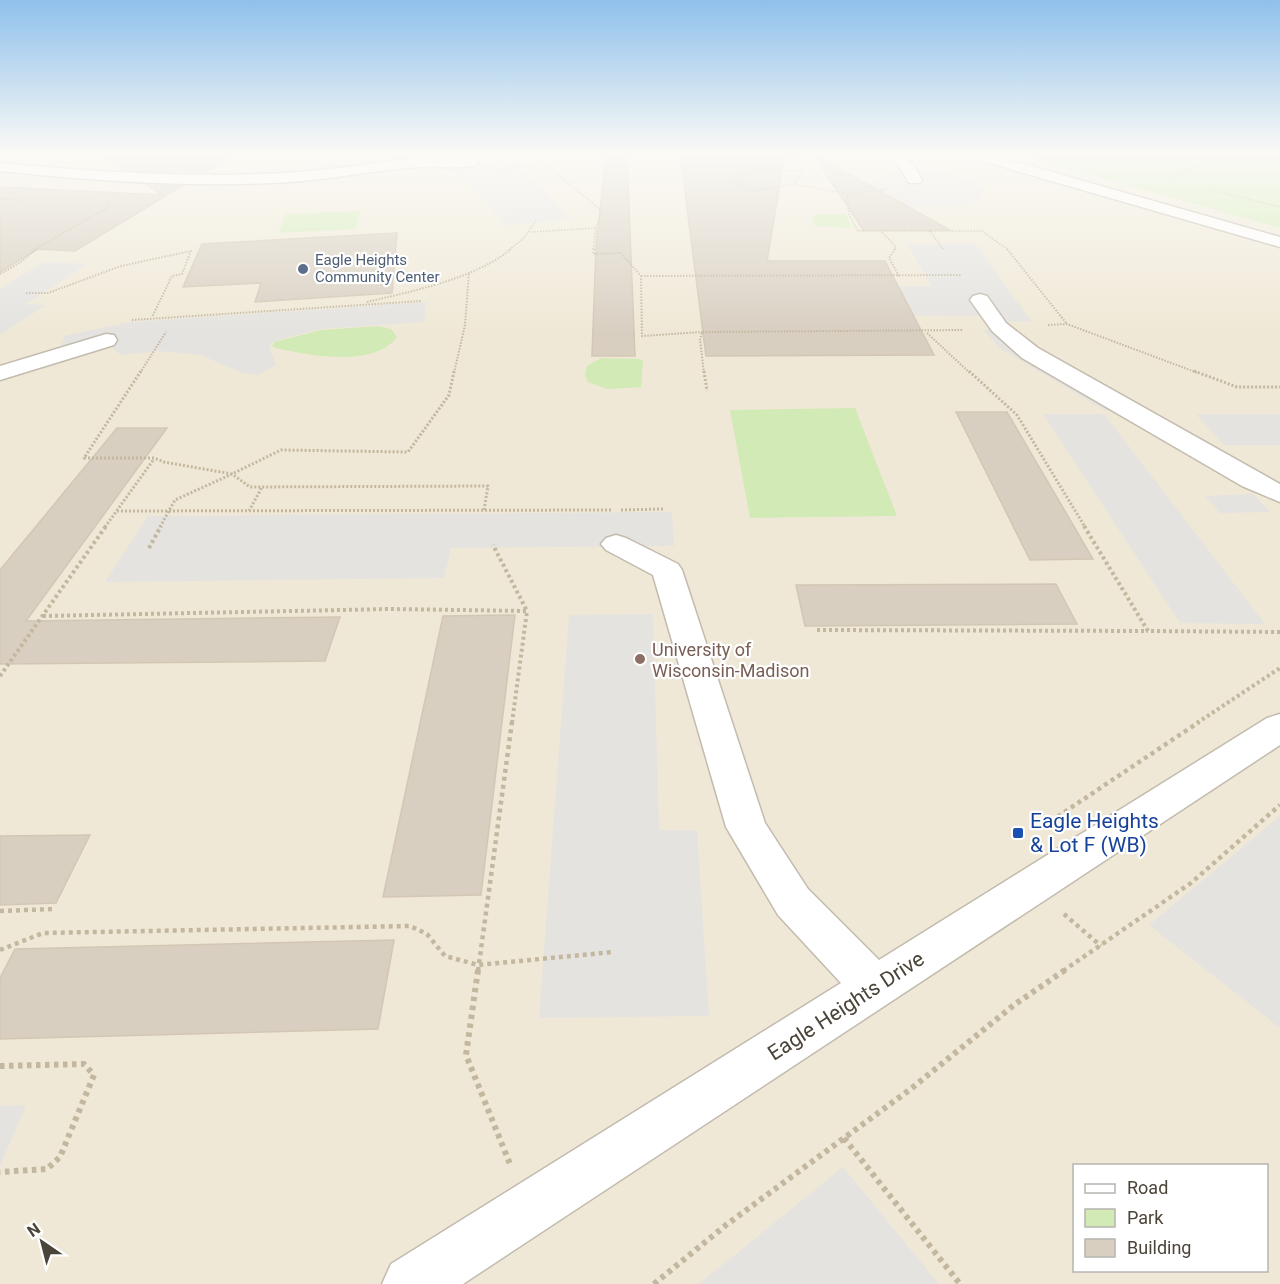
<svg xmlns="http://www.w3.org/2000/svg" width="1280" height="1284" font-family="Roboto,sans-serif">
<style>
.education{fill:#efe8d6;fill-rule:evenodd}
.green{fill:#d2eab5}
.parking{fill:#e5e3e0}
.building{fill:#d8cfc1;stroke:#d3c7b4;stroke-width:1.5}
.lines{fill:none;stroke-linecap:round;stroke-linejoin:round}
.minor-casing{stroke:#c2bbae;stroke-width:3}
.path-far5{stroke:#c4b79f;stroke-width:1.5;stroke-dasharray:1.5 1.5;stroke-linecap:butt}
.path-far4{stroke:#c4b79f;stroke-width:2;stroke-dasharray:1.5 1.5;stroke-linecap:butt}
.path-far3{stroke:#c4b79f;stroke-width:3;stroke-dasharray:2 2;stroke-linecap:butt}
.path-far2{stroke:#c4b79f;stroke-width:4;stroke-dasharray:3 3;stroke-linecap:butt}
.path-far1{stroke:#c4b79f;stroke-width:4.5;stroke-dasharray:4 4;stroke-linecap:butt}
.path{stroke:#c4b79f;stroke-width:6;stroke-dasharray:4.5 4.5;stroke-linecap:butt}
.minor{fill:#fff;fill-rule:evenodd}
.service-dot{fill:#5c6f8a;stroke:#fff;stroke-width:2}
.education-dot{fill:#8d6e63;stroke:#fff;stroke-width:2}
.transit-dot{fill:#1a4fb4;stroke:#fff;stroke-width:2}
.labels{text-anchor:middle;dominant-baseline:central;stroke-width:4.5;stroke-linejoin:round;paint-order:stroke}
.far-service-label{font-size:15px;fill:#4e5e75;stroke:#fff;text-anchor:start}
.education-label{font-size:18px;fill:#785e54;stroke:#fff;text-anchor:start}
.near-transit-label{font-size:21px;fill:#164399;stroke:#fff;text-anchor:start}
.near-street-label{font-size:21px;fill:#4b4439;stroke:#fff}
</style>
<rect width="100%" height="100%" fill="#f6f3ec"/>
<!-- education -->
<path class="education" d="M 0,153 L 1280,153 L 1280,1284 L 0,1284 ZM 1074,1166 L 1266,1166 L 1266,1270 L 1074,1270 Z"/>
<!-- green -->
<path class="green" d="M 1012,153 L 1280,153 L 1280,228 Z
M 360,211 L 356,229 L 279,233 L 285,214 Z
M 823,214 L 846,214 L 852,228 L 815,226 L 812,216 Z
M 379,326 L 391,329 L 397,337 C 373,369 305,355 272,347 L 274,342 L 321,330 Z
M 601,358 L 640,359 L 643,361 L 641,387 L 607,389 L 588,382 L 585,376 L 587,366 Z
M 855,408 L 897,516 L 750,518 L 730,410 Z"/>
<!-- parking -->
<path class="parking" d="M 424,153 L 439,156 L 432,164 L 268,182 L 277,170 L 379,160 Z
M 511,159 L 570,218 L 506,226 L 466,178 L 447,171 L 455,167 Z
M 910,169 L 950,174 L 966,179 L 977,185 L 982,191 L 979,197 L 970,203 L 954,206 L 911,207 L 888,205 L 868,184 L 879,177 Z
M 975,243 L 1031,321 L 1011,322 L 975,316 L 704,315 L 699,286 L 931,286 L 907,244 Z
M 43,262 L 88,264 L 26,304 L 46,305 L 0,335 L 0,289 Z
M 426,302 L 424,322 L 320,329 L 274,341 L 269,346 L 276,365 L 258,375 L 240,372 L 201,355 L 159,351 L 121,355 L 110,346 L 61,347 L 64,336 L 130,322 Z
M 993,329 L 1116,408 L 1106,411 L 1001,349 L 983,330 Z
M 1043,414 L 1104,414 L 1265,624 L 1180,623 Z
M 1196,414 L 1280,414 L 1280,445 L 1224,445 Z
M 1253,494 L 1270,512 L 1220,513 L 1205,496 Z
M 672,512 L 674,546 L 451,548 L 444,578 L 105,582 L 148,516 Z
M 653,614 L 659,830 L 697,830 L 709,1016 L 539,1018 L 569,615 Z
M 1280,816 L 1280,1028 L 1149,925 Z
M 26,1105 L 0,1166 L 0,1106 Z
M 843,1167 L 939,1284 L 699,1284 Z"/>
<!-- building -->
<path class="building" d="M 98,153 L 236,153 L 204,172 L 124,170 Z
M 680,153 L 785,153 L 767,261 L 885,261 L 934,355 L 706,356 Z
M 813,154 L 950,230 L 863,230 Z
M 606,156 L 627,157 L 635,356 L 592,356 L 596,246 Z
M 147,185 L 182,186 L 75,251 L 38,249 L 0,272 L 0,187 L 162,195 Z
M 397,233 L 392,293 L 255,302 L 261,283 L 183,287 L 202,244 Z
M 956,412 L 1007,412 L 1093,559 L 1030,560 Z
M 117,428 L 167,428 L 26,621 L 340,617 L 325,661 L 0,664 L 0,570 Z
M 1056,584 L 1077,624 L 805,626 L 796,585 Z
M 515,615 L 481,895 L 383,897 L 443,616 Z
M 90,835 L 56,903 L 0,905 L 0,836 Z
M 394,940 L 378,1029 L 0,1039 L 0,978 L 15,949 Z"/>
<g class="lines">
<defs>
<path id="minor" d="M 885,153 L 900,153 L 914,166 L 922,180 L 919,183 L 909,183 L 902,171 Z
M 963,153 L 985,153 L 1280,237 L 1280,247 L 965,156 Z
M 429,157 L 472,159 L 479,163 C 473,170 430,166 417,167 C 375,170 333,179 291,182 C 194,188 97,181 0,171 L 0,163 C 96,172 192,178 288,173 C 335,170 382,161 429,157 Z
M 980,294 L 987,296 L 1006,323 L 1038,348 L 1280,484 L 1280,502 L 1242,486 L 1022,358 L 992,331 L 970,300 L 973,296 Z
M 106,334 L 114,335 L 117,340 L 114,345 L 0,380 L 0,366 Z
M 616,535 L 626,538 L 678,564 L 682,570 L 765,823 L 808,889 L 879,960 L 1267,718 L 1280,714 L 1280,745 L 463,1284 L 382,1284 L 391,1264 L 841,983 L 778,915 L 726,827 L 653,575 L 606,550 L 601,544 L 606,538 Z"/>
</defs>
<!-- minor casing -->
<use href="#minor" class="minor-casing"/>
<!-- path-far5 -->
<path class="path-far5" d="M 543,153 L 545,164 L 602,211 L 596,228 L 593,250
M 754,153 L 760,157 L 804,159 L 804,153
M 501,169 L 545,164
M 758,169 L 803,171 L 794,184 L 752,191 L 732,179 Z
M 1171,179 L 1206,162 L 1208,153
M 794,184 L 847,194
M 887,189 L 847,194 L 849,215 L 858,231 L 982,231 L 1008,250
M 1207,189 L 1280,207
M 0,199 L 22,200
M 930,231 L 943,249
M 531,232 L 596,228
M 882,232 L 896,247 L 894,250
M 34,250 L 111,205
M 509,250 L 524,238 L 536,221"/>
<!-- path-far4 -->
<path class="path-far4" d="M 594,249 L 593,254 L 621,253 L 641,276 L 642,336 L 702,332
M 895,249 L 889,258 L 899,276
M 1007,249 L 1067,324
M 0,274 L 21,262 L 36,249
M 641,276 L 961,275
M 26,293 L 48,293 L 121,266 L 191,251 L 182,274 L 172,276 L 152,317
M 367,302 C 412,291 475,279 511,249
M 132,320 L 422,301
M 1048,325 L 1067,324 L 1198,373
M 927,333 L 970,373
M 140,373 L 166,332
M 454,373 L 465,325 L 469,272
M 704,373 L 700,340 L 702,332 L 963,330"/>
<!-- path-far3 -->
<path class="path-far3" d="M 141,371 L 84,458 L 154,458 L 164,462 L 232,474 L 281,450 L 408,452 L 449,395 L 454,371
M 704,371 L 707,391
M 969,371 L 1017,415 L 1085,527
M 1194,371 L 1237,387 L 1280,387
M 621,510 L 663,509
M 117,511 L 611,510
M 249,511 L 262,487
M 105,527 L 154,459
M 160,527 L 175,500 L 232,474 L 250,487 L 488,486 L 484,510"/>
<!-- path-far2 -->
<path class="path-far2" d="M 1084,526 L 1148,631 L 1280,632
M 149,548 L 161,526
M 43,616 L 391,609 L 527,611 L 493,545
M 817,630 L 1148,631
M 0,676 L 106,526
M 512,723 L 527,611
M 1197,723 L 1280,668"/>
<!-- path-far1 -->
<path class="path-far1" d="M 1051,821 L 1199,722
M 0,911 L 54,909
M 1064,914 L 1101,946
M 0,950 L 43,933 L 410,926 L 427,934 L 445,956 L 478,965 L 613,952
M 478,971 L 512,722
M 1063,971 L 1191,883 L 1280,805"/>
<!-- path -->
<path class="path" d="M 478,970 L 466,1055 L 510,1164
M 0,1066 L 84,1064 L 94,1075 L 60,1157 L 47,1169 L 0,1172
M 844,1138 L 960,1284
M 654,1284 L 726,1225 L 912,1088 L 1014,1005 L 1065,970"/>
<!-- minor -->
<use href="#minor" class="minor"/>
</g>
<!-- sky -->
<linearGradient id="sky" x2="0" y2="1"><stop stop-color="#8fc1ec"/><stop offset="0.46" stop-color="#fbfaf6"/><stop offset="1" stop-color="#fbfaf6" stop-opacity="0"/></linearGradient>
<rect width="1280" height="333" fill="url(#sky)"/>
<!-- markers -->
<circle class="service-dot" cx="303" cy="269" r="6"/>
<circle class="education-dot" cx="640" cy="659" r="6"/>
<rect class="transit-dot" x="1012" y="827" width="12" height="12" rx="3"/>
<g class="labels">
<!-- far-service labels -->
<g class="far-service-label">
<text x="315" y="260">Eagle Heights<tspan x="315" dy="17">Community Center</tspan></text>
</g>
<!-- education labels -->
<g class="education-label">
<text x="652" y="649">University of<tspan x="652" dy="21">Wisconsin-Madison</tspan></text>
</g>
<!-- near-transit labels -->
<g class="near-transit-label">
<text x="1030" y="821">Eagle Heights<tspan x="1030" dy="24">&amp; Lot F (WB)</tspan></text>
</g>
<!-- near-street labels -->
<g class="near-street-label">
<text transform="translate(846 1006) rotate(-33)">Eagle Heights Drive</text>
</g>
</g>
<!-- legend -->
<rect x="1073" y="1164" width="195" height="108" fill="#ffffff" stroke="#b7b4b0" stroke-width="1.5"/>
<rect x="1085" y="1184" width="30" height="9" fill="#ffffff" stroke="#b7b4b0" stroke-width="1.5"/>
<text x="1127" y="1194" font-size="18" fill="#4b4439">Road</text>
<rect x="1085" y="1209" width="30" height="18" fill="#d2eab5" stroke="#b7b4b0" stroke-width="1.5"/>
<text x="1127" y="1224" font-size="18" fill="#4b4439">Park</text>
<rect x="1085" y="1239" width="30" height="18" fill="#d8cfc1" stroke="#b7b4b0" stroke-width="1.5"/>
<text x="1127" y="1254" font-size="18" fill="#4b4439">Building</text>
<!-- north arrow -->
<g transform="translate(42 1242) rotate(325)" stroke="#ffffff" stroke-width="4.5" paint-order="stroke">
<path d="M0-4.5L10 22L0 15L-10 22Z" fill="#4b4439"/>
<text y="-9" font-size="16" font-weight="bold" text-anchor="middle" fill="#4b4439">N</text>
</g>
</svg>
